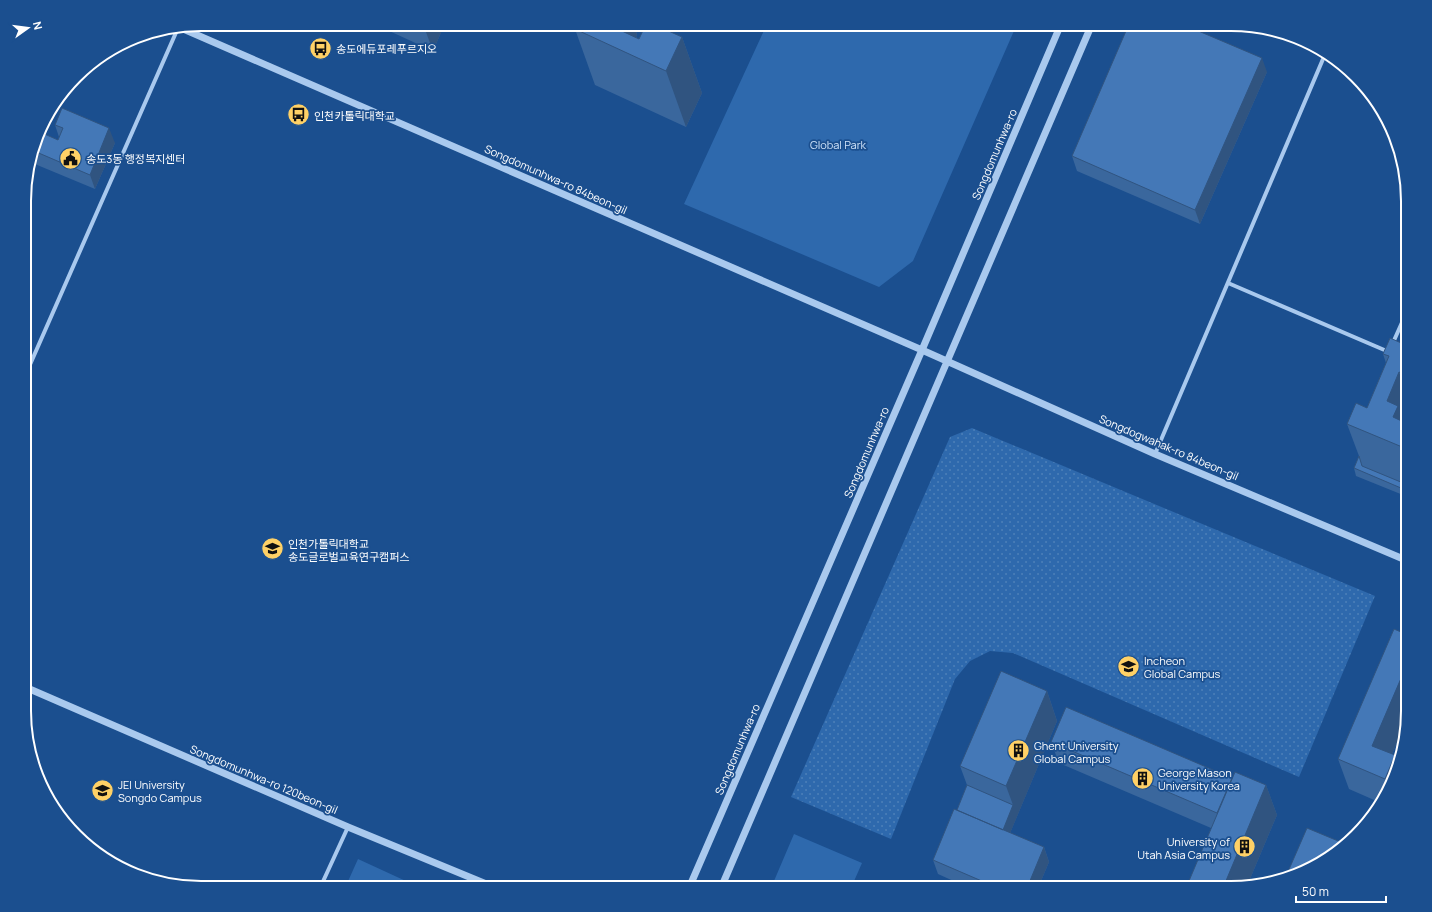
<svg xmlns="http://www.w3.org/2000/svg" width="1432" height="912" font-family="Manrope,'Noto Sans KR',sans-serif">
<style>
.grass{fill:url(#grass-dots)}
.park{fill:#2e69ad}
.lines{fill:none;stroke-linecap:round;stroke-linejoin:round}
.minor{stroke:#a9c9ee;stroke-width:4}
.tertiary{stroke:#a9c9ee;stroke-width:7}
.wall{fill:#3a679d}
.shaded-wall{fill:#305480}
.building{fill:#4478b7;stroke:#305480}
.labels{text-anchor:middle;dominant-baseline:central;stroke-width:3.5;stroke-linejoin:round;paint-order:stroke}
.poi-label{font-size:11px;fill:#fff;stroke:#1b4f8f;text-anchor:start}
.park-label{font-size:11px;fill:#cfe3fa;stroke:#1b4f8f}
.street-label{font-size:11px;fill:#fff;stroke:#1b4f8f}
.rim{fill:none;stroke:#fff;stroke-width:2}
</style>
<defs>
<pattern id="grass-dots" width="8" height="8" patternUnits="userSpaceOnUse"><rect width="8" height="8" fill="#2e69ad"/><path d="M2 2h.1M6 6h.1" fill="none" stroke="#4d80b9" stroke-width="1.8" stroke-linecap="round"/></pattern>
</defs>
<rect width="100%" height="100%" fill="#1b4f8f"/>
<!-- grass -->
<path class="grass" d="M 972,428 L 1375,596 L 1299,777 L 1013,653 L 990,651 L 970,661 L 955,679 L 891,839 L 791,797 L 950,437 Z"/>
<!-- park -->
<path class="park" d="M 767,24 L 1017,24 L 913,261 L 879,287 L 684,204 Z
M 794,834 L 862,863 L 851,888 L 771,888 Z
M 358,859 L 421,888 L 345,888 Z"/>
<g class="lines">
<!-- minor -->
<path class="minor" d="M 1228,283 L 1389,352
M 1392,345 L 1408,309
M 25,376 L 178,28
M 1155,454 L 1326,52
M 320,888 L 348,827"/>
<!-- tertiary -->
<path class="tertiary" d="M 181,28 L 922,350 L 1155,454 L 1408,561
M 25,687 L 348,827 L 496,888
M 689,888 L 922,350 L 1061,24
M 721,888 L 1092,24"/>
</g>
<!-- wall -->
<path class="wall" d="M 374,24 L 442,24 L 443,28 L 433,51 Z
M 577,24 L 634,24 L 637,35 L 636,37 L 639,39 L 682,37 L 702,93 L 686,127 L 595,85 L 575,29 Z
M 1267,72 L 1200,224 L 1077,171 L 1072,156 Z
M 55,125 L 115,143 L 95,189 L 30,162 L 40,132 L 58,140 L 59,137 Z
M 1408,346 L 1408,497 L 1356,476 L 1354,468 L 1359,456 L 1347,424 L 1367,408 L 1386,363 L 1383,354 Z
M 1047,691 L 1057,721 L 1010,833 L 1044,847 L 1049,862 L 1038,888 L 969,888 L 938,874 L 933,860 L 957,810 L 967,785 L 960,766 Z
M 1408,717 L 1392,754 L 1395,755 L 1399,766 L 1399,768 L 1381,803 L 1349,789 L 1338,759 Z
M 1051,742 L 1266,785 L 1277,815 L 1247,886 L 1242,888 L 1211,828 L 1059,763 Z"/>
<!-- shaded-wall -->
<path class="shaded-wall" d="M 423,24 L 442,24 L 443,28 L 433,51 Z
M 600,24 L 634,24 L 637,35 L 629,54 Z
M 682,37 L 702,93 L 686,127 L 666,71 Z
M 1262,58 L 1267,72 L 1200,224 L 1195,210 Z
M 109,128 L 115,143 L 95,189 L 90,175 Z
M 1399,372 L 1408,396 L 1408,452 L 1394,422 L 1387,401 Z
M 1408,662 L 1408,717 L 1383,775 L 1372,746 Z
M 1047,691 L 1057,721 L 1006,843 L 1002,832 L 1013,805 L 1006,786 Z
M 1395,755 L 1399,766 L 1399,768 L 1388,789 L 1385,779 Z
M 1266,785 L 1277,815 L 1247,886 L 1242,888 L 1223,888 Z
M 1044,847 L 1049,862 L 1038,888 L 1027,888 Z"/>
<!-- building -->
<path class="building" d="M 577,24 L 607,24 L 639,39 L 646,24 L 653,24 L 682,37 L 666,71 L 575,29 Z
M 1129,24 L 1182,24 L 1262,58 L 1195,210 L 1072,156 Z
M 62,108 L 109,128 L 90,175 L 34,151 L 40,132 L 58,140 L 63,128 L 55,125 Z
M 1390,338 L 1408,346 L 1408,376 L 1399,372 L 1387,401 L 1398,406 L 1393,417 L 1408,424 L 1408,448 L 1407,449 L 1347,424 L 1356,403 L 1367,408 L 1389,356 L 1383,354 Z
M 1359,456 L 1362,466 L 1408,485 L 1408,491 L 1354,468 Z
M 1394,629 L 1408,635 L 1408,662 L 1372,746 L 1395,755 L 1385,779 L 1338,759 Z
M 1001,671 L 1047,691 L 1006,786 L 960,766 Z
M 1066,707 L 1232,778 L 1217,813 L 1051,742 Z
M 1235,772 L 1266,785 L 1223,888 L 1186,888 Z
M 967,785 L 1013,805 L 1003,830 L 957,810 Z
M 954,809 L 1044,847 L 1027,888 L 998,888 L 933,860 Z
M 1307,828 L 1343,843 L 1320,864 L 1287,874 Z"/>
<!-- icons -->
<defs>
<symbol id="bus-disc" viewBox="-11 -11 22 22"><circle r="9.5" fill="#ffd166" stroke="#1b4f8f"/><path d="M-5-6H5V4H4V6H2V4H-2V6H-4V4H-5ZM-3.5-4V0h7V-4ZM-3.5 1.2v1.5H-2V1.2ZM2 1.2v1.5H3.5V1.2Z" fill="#111"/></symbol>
<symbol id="civic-disc" viewBox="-11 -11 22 22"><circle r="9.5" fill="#ffd166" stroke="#1b4f8f"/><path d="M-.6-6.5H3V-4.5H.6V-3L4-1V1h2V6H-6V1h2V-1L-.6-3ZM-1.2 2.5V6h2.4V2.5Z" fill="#111"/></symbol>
<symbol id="university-disc" viewBox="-11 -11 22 22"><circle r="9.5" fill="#ffd166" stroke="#1b4f8f"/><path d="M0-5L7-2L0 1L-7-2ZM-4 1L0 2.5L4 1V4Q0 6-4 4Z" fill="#111"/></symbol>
<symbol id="building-disc" viewBox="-11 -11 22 22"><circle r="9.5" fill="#ffd166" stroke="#1b4f8f"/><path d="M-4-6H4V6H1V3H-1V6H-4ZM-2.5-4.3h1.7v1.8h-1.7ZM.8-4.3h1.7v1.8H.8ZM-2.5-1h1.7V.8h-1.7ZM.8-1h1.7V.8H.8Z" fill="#111"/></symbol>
</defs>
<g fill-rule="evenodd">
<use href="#bus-disc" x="308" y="36" width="25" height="25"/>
<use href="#bus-disc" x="286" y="102" width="25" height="25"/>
<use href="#civic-disc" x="58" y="146" width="25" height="25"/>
<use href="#university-disc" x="260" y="536" width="25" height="25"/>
<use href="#university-disc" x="1116" y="654" width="25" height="25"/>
<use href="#building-disc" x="1006" y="738" width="25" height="25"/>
<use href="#building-disc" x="1130" y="766" width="25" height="25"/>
<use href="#university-disc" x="90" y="778" width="25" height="25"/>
<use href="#building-disc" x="1232" y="834" width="25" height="25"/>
</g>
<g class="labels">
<!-- poi labels -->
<g class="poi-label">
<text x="336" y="48">송도에듀포레푸르지오</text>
<text x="314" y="115">인천카톨릭대학교</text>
<text x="86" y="158">송도3동 행정복지센터</text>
<text x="288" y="543">인천가톨릭대학교<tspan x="288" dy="13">송도글로벌교육연구캠퍼스</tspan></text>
<text x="1144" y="660">Incheon<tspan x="1144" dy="13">Global Campus</tspan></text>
<text x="1034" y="745">Ghent University<tspan x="1034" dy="13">Global Campus</tspan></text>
<text x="1158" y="772">George Mason<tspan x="1158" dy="13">University Korea</tspan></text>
<text x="118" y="784">JEI University<tspan x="118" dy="13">Songdo Campus</tspan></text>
<text x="1230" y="841" text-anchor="end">University of<tspan x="1230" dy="13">Utah Asia Campus</tspan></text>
</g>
<!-- park labels -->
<g class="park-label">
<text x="838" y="144">Global Park</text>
</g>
<!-- street labels -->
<g class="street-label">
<text transform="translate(994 154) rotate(-67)">Songdomunhwa-ro</text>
<text transform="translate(556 179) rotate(24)">Songdomunhwa-ro 84beon-gil</text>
<text transform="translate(1169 447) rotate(23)">Songdogwahak-ro 84beon-gil</text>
<text transform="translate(866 452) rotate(-67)">Songdomunhwa-ro</text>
<text transform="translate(737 749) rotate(-67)">Songdomunhwa-ro</text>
<text transform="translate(264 779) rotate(23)">Songdomunhwa-ro 120beon-gil</text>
</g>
</g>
<!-- crop -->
<path d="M0 0H1432V912H0ZM201 31H1231A170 170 0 0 1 1401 201V711A170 170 0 0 1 1231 881H201A170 170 0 0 1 31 711V201A170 170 0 0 1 201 31Z" fill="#1b4f8f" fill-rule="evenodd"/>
<path class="rim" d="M201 31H1231A170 170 0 0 1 1401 201V711A170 170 0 0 1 1231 881H201A170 170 0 0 1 31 711V201A170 170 0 0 1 201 31Z"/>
<!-- north arrow -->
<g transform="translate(28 28) rotate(76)" stroke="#1b4f8f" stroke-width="3" paint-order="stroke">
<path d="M0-3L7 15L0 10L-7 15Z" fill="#ffffff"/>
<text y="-6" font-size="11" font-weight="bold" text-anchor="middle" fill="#ffffff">N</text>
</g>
<!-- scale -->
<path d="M1296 896v6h90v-6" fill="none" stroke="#ffffff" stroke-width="2"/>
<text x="1302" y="896" font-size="12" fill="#ffffff" stroke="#1b4f8f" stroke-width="3" paint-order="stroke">50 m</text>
</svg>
